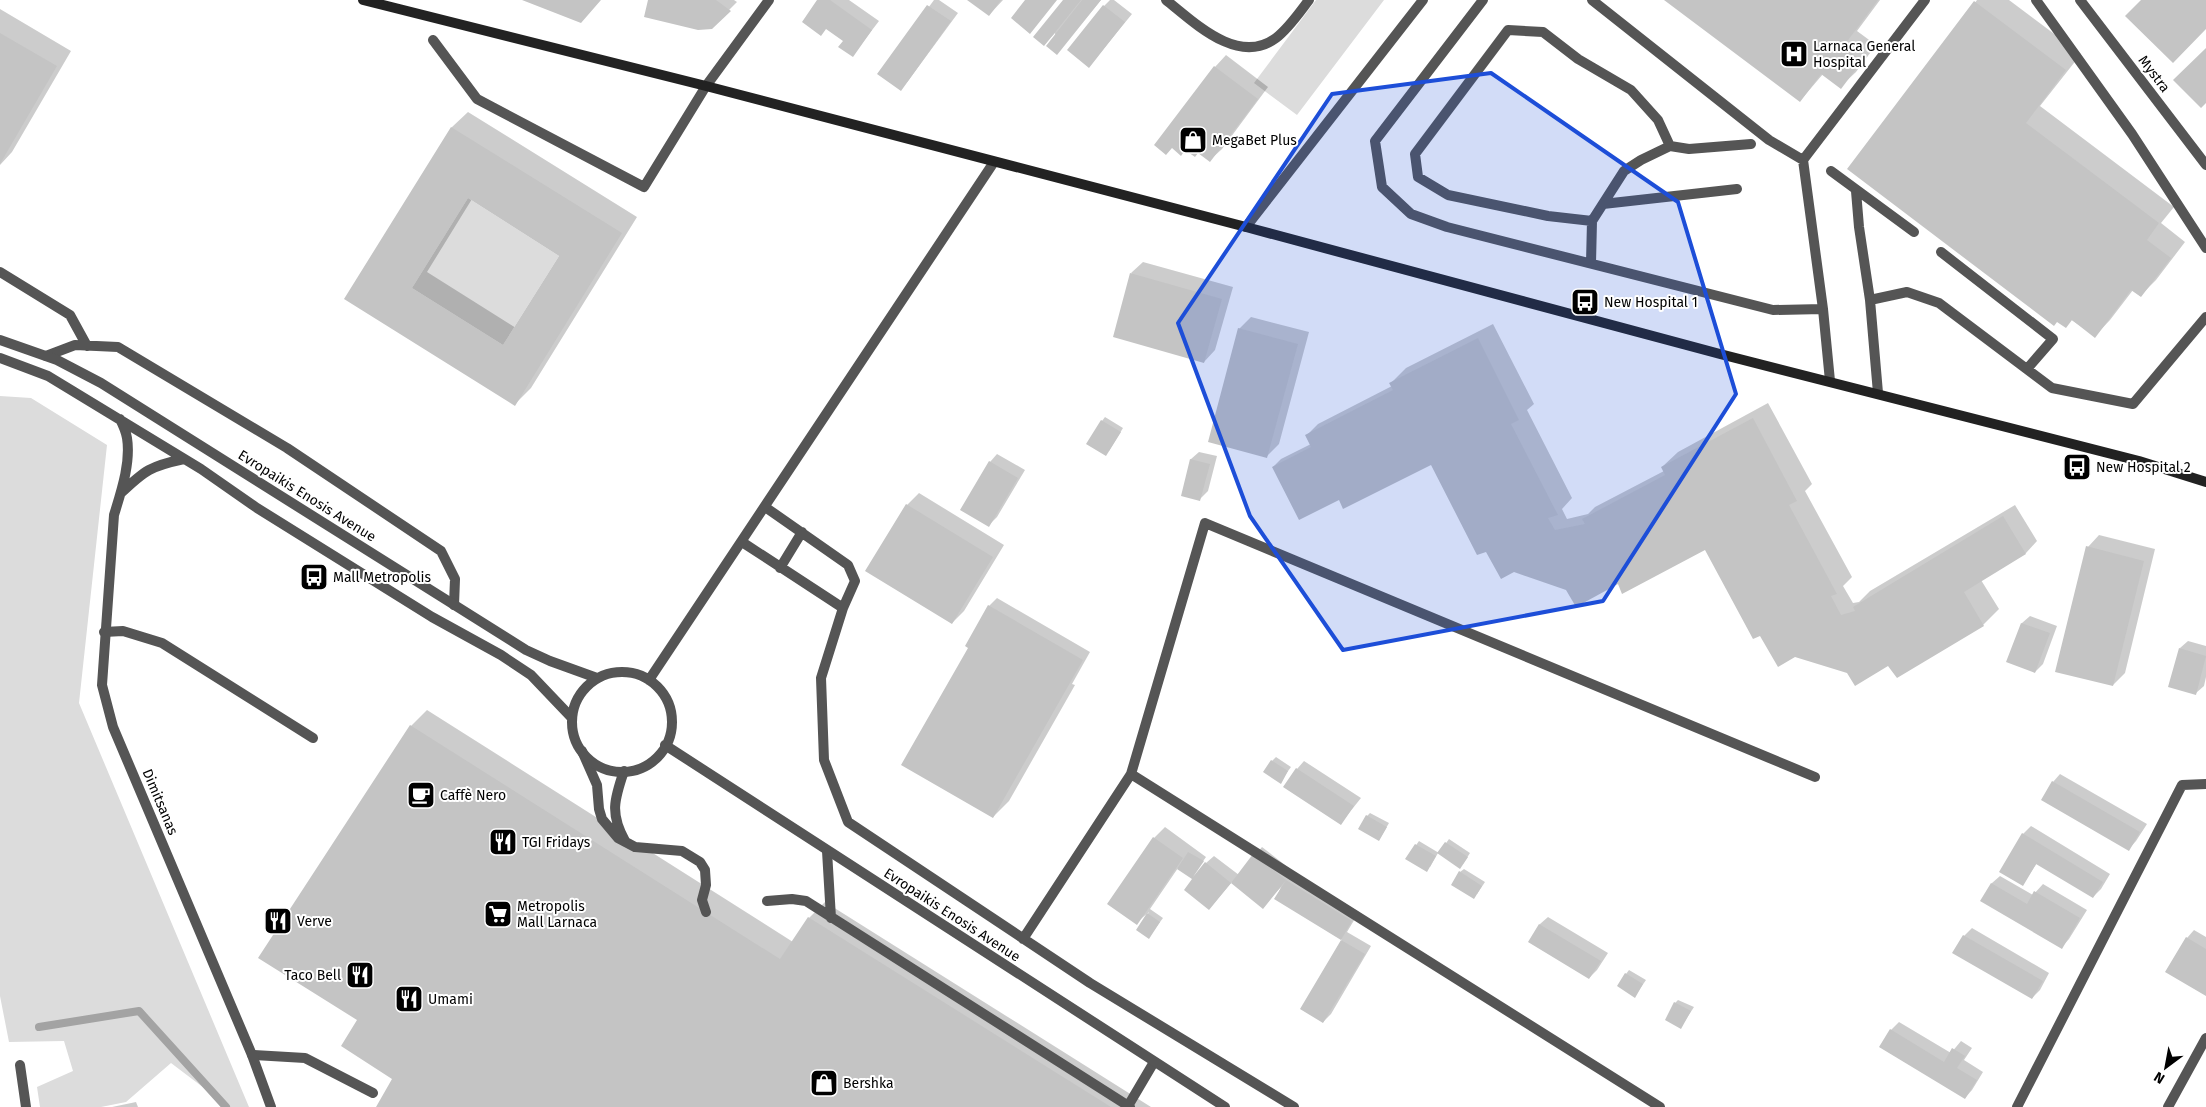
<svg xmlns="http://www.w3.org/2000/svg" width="2206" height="1107" font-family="'Fira Sans',sans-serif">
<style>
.green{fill:#dcdcdc}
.shadow{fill:#0003;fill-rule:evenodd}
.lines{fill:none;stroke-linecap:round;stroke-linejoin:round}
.stream{stroke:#a3a3a3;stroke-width:8}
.building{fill:#c4c4c4;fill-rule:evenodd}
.lane{stroke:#555;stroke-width:10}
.street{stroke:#555;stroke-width:10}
.secondary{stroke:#222;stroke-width:10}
.marked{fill:#1d4ed8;fill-opacity:0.2;stroke:#1d4ed8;stroke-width:4;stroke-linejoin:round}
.labels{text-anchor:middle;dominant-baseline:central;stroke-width:4;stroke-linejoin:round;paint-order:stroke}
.poi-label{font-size:14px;fill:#000;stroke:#fff;text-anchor:start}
.street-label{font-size:14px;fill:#000;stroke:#fff}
</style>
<rect width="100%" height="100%" fill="#fff"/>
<!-- green -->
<path class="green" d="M 1316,0 L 1384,0 L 1297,115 L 1254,83 Z
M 468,198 L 559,256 L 503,345 L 412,288 Z
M 0,396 L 31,398 L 107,445 L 79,703 L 249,1107 L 229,1107 L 171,1063 L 126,1102 L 101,1107 L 40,1107 L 37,1087 L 73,1071 L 64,1041 L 9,1042 L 0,996 Z"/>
<!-- shadow -->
<path class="shadow" d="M 650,0 L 734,0 L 737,2 L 711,28 Z
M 819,0 L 849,0 L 879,21 L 853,55 Z
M 934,0 L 939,0 L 958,13 L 908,81 L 901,89 L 879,74 Z
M 969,0 L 1003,0 L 989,15 Z
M 1064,0 L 1101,0 L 1057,53 L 1055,33 L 1044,45 Z
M 1110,0 L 1114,0 L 1132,14 L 1096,58 L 1104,6 Z
M 1666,0 L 1880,0 L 1857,31 L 1876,45 L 1856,72 L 1840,87 L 1823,74 L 1800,101 Z
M 1977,0 L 2009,0 L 2081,54 L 2040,106 L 2174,207 L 2161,223 L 2185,242 L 2156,280 L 2140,296 L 2133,290 L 2110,320 L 2095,336 L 1849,168 Z
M 0,9 L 71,51 L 12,152 L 0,165 Z
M 1226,55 L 1268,87 L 1222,149 L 1210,160 L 1199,152 L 1186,149 L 1181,154 L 1215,67 Z
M 468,112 L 637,217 L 531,388 L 515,404 L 346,299 L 452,127 ZM 472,199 L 561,256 L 516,328 L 427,272 Z
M 1143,262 L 1233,287 L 1215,350 L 1204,362 L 1131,273 Z
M 1251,317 L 1309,332 L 1279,444 L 1267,456 L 1239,329 Z
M 1493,324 L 1534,404 L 1527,410 L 1572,498 L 1562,509 L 1567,519 L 1588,514 L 1595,507 L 1664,471 L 1662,467 L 1678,452 L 1768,403 L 1812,484 L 1805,491 L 1852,577 L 1843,586 L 1853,603 L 1859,602 L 1870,591 L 2015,505 L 2037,541 L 2026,553 L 1981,580 L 1999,609 L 1983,625 L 1897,677 L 1889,663 L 1848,672 L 1706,549 L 1618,582 L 1567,589 L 1488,552 L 1431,463 L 1339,499 L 1273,467 L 1281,459 L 1311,444 L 1307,435 L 1318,424 L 1392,386 L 1391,383 L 1406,368 Z
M 1105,417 L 1123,428 L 1109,451 L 1102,421 Z
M 1199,452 L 1217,456 L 1208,491 L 1200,499 L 1183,495 L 1191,459 Z
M 997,454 L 1025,470 L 997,517 L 989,525 L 990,462 Z
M 919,493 L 1004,545 L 964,611 L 952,623 L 907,505 Z
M 2099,535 L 2155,549 L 2125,673 L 2113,685 L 2088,547 Z
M 997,598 L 1090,652 L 1072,684 L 1075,685 L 1009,801 L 993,817 L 969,649 L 989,606 Z
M 2030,616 L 2057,626 L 2043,664 L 2035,672 L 2008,661 L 2022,623 Z
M 2188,641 L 2206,646 L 2206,677 L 2204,686 L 2196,693 L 2180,648 Z
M 427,710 L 793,942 L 809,918 L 825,902 L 1151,1107 L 377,1107 L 394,1079 L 359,1020 L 411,726 Z
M 1276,757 L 1291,767 L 1280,782 L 1272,761 Z
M 1304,761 L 1361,798 L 1341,823 L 1297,769 Z
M 2060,774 L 2147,824 L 2136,841 L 2129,849 L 2053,782 Z
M 1370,813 L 1389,823 L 1379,840 L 1367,816 Z
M 2031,826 L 2110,874 L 2101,889 L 2093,897 L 2037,863 L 2023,884 L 2023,834 Z
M 1165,827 L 1206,857 L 1192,877 L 1178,868 L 1150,909 L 1163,918 L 1149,937 L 1138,930 L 1149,912 L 1136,923 L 1154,838 Z
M 1449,839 L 1470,853 L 1463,864 L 1438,853 L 1430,867 L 1407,858 L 1419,841 L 1439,853 Z
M 1262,847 L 1294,872 L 1359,912 L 1347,932 L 1371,946 L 1331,1014 L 1323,1022 L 1301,1009 L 1342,940 L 1276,899 L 1281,887 L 1263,907 L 1232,882 L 1209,909 L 1206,863 L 1214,856 L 1239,875 Z
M 1464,869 L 1485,882 L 1477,894 L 1460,872 Z
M 2000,876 L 2033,895 L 2043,884 L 2087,910 L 2069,939 L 2062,947 L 1982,901 L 1992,883 Z
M 1548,917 L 1608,953 L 1597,970 L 1589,978 L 1529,942 L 1540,924 Z
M 1972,928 L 2049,973 L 2040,990 L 2032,998 L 1964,936 Z
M 2194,930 L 2206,937 L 2206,994 L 2187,938 Z
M 1629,970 L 1646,980 L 1635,996 L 1626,974 Z
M 1678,1000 L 1694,1007 L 1681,1027 L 1675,1003 Z
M 1899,1022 L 1951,1053 L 1961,1041 L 1972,1048 L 1964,1060 L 1983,1072 L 1972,1090 L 1965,1098 L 1880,1047 L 1891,1030 Z
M 136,1102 L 138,1107 L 112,1107 Z"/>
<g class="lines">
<!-- stream -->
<path class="stream" d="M 39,1027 L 139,1011 L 226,1107"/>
</g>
<!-- building -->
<path class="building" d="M 522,0 L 601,0 L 581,23 Z
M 648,0 L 716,0 L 731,11 L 712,29 L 698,30 L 644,17 Z
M 817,0 L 830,0 L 872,30 L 853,57 L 838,47 L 843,41 L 826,29 L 821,36 L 802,22 Z
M 967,0 L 1001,0 L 989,16 Z
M 1025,0 L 1057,0 L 1030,34 L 1011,18 Z
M 1063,0 L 1081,0 L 1044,46 L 1033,37 Z
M 1082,0 L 1101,0 L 1057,55 L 1046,46 Z
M 1664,0 L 1878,0 L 1843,47 L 1862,61 L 1841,89 L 1821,74 L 1800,102 Z
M 2141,0 L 2206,0 L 2206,29 L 2173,63 L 2125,16 Z
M 1974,1 L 2066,70 L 2026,123 L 2159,223 L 2147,240 L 2171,258 L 2141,297 L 2131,290 L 2095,338 L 2072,320 L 2066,328 L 2057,322 L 2054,326 L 1847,169 Z
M 927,5 L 951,21 L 901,91 L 877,74 Z
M 1103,5 L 1125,22 L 1089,68 L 1067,50 Z
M 0,33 L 57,66 L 0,164 Z
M 2206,48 L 2206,103 L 2201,108 L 2173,80 Z
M 1214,66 L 1258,99 L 1210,162 L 1198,153 L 1195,157 L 1185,150 L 1181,156 L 1172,148 L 1166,155 L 1154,145 Z
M 451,127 L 622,233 L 515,406 L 344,299 ZM 468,198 L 559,256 L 503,345 L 412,288 Z
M 1130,273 L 1222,299 L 1204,363 L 1113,337 Z
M 1238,328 L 1298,344 L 1267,458 L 1208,442 Z
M 1478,338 L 1519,420 L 1511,424 L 1558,515 L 1548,518 L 1555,530 L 1585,524 L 1582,519 L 1665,475 L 1661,467 L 1753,418 L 1797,501 L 1789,505 L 1837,594 L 1831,596 L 1841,615 L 1855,611 L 1853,607 L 2003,516 L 2026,554 L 1964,592 L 1984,626 L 1897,678 L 1888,666 L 1855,686 L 1847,673 L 1795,657 L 1778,667 L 1760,636 L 1753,639 L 1705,550 L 1622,594 L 1618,584 L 1576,607 L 1566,590 L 1514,572 L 1501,579 L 1486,552 L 1477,555 L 1431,465 L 1343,509 L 1339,500 L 1299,520 L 1272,467 L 1311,447 L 1305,435 L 1393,390 L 1389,383 Z
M 1101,420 L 1121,432 L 1106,456 L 1086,444 Z
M 1190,459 L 1210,464 L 1200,501 L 1181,496 Z
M 989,461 L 1018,478 L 989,527 L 960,510 Z
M 906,504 L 993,557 L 952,624 L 865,571 Z
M 2086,546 L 2144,561 L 2113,686 L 2055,672 Z
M 988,605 L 1083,660 L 993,818 L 901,765 L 968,648 L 965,646 Z
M 2021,623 L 2050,633 L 2035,673 L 2006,662 Z
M 2179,648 L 2206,656 L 2196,695 L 2168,687 Z
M 410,725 L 780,959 L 808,917 L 1111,1107 L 376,1107 L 392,1079 L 341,1046 L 357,1020 L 258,958 Z
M 1271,760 L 1288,771 L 1281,784 L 1263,772 Z
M 1296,768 L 1354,806 L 1341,825 L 1283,787 Z
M 2052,781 L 2140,832 L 2129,851 L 2041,800 Z
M 1366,815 L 1387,827 L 1379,841 L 1358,829 Z
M 2022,833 L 2103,882 L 2093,898 L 2036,864 L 2023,886 L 1999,872 Z
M 1153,837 L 1183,858 L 1137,925 L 1107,904 Z
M 1445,842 L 1468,857 L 1460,869 L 1437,853 Z
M 1415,844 L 1436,856 L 1427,872 L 1405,859 Z
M 1188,852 L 1204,861 L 1193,877 L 1205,862 L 1231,883 L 1209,910 L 1184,890 L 1192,879 L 1177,869 Z
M 1253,854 L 1286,880 L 1352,921 L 1341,940 L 1274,899 L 1286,880 L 1263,909 L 1231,883 Z
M 1459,871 L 1482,886 L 1474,899 L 1451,885 Z
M 1991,883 L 2027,904 L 2034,891 L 2080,918 L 2062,949 L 1980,901 Z
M 1147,913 L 1160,922 L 1149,939 L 1136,930 Z
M 1539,924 L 1601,961 L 1589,979 L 1528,942 Z
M 1963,935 L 2043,981 L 2032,999 L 1952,953 Z
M 2186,937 L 2206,949 L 2206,996 L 2165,972 Z
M 1341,940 L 1365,954 L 1323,1023 L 1300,1009 Z
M 1625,973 L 1643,984 L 1635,998 L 1617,986 Z
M 1674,1002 L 1691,1011 L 1681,1029 L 1665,1020 Z
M 1890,1029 L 1944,1062 L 1952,1048 L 1965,1056 L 1957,1068 L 1977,1080 L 1965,1099 L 1879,1047 Z"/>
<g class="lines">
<!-- lane -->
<path class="lane" d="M 1483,0 L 1375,141 L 1382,187 L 1411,214 L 1447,227 L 1773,310 L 1823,309
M 1592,0 L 1769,140 L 1803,160
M 2036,0 L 2132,134 L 2206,248
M 433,40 L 477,99 L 644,187 L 706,86
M 1831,171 L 1914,232
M 1856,191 L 1859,227 L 1870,300 L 1878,393
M 1603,204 L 1737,189
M 1592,221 L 1548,216 L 1448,195 L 1418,177 L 1415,154 L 1508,30 L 1543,32 L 1578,59 L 1631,90 L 1658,120 L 1670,146
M 1246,227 L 1423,0
M 1941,252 L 2053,339 L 2027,369
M 1591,263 L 1592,221 L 1624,171 L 1641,160 L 1670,146 L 1689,149 L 1751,144
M 0,272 L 70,315 L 87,346
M 1870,300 L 1907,292 L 1939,303 L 2052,388 L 2133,404 L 2206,317
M 46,356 L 75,345 L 118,347 L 287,448 L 441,551 L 455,579 L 454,605
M 1830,381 L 1823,309 L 1803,160 L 1925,0
M 765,507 L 848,565 L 855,581 L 843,608 L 821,678 L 824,760 L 848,822 L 1090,983 L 1294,1107
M 742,542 L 843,608
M 780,568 L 802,532
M 104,632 L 123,631 L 162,643 L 313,738
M 582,751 L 597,785 L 599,809 L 602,819 L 618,838 L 635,847 L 682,851 L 700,862 L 705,870 L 706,885 L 702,900 L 706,912
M 624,771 C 614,800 610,814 625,841
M 1131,774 L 1205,523 L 1815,777
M 827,851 L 831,918
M 767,901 L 792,899 L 806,901 L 1130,1107
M 1023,939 L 1131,774 L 1660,1107
M 252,1055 L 305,1058 L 373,1093
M 1128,1106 L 1154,1062
M 2017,1107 L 2182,785 L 2206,784
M 2168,1107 L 2206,1038"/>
<!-- street -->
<path class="street" d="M 1166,0 C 1195,23 1238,66 1276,38 C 1289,28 1299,13 1309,0
M 2080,0 L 2206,165
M 706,86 L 769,0
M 0,340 L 57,360 L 101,383 L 526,650 L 550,661 L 597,678
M 0,358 L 48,376 L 201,469 L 257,508 L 432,617 L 501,655 L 531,675 L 572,718
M 120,419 C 123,425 126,432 127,438 C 131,463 121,492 114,515 L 102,685 L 113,727 L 252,1055 L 271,1107
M 121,493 C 145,470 151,466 184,459
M572 722a50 50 0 1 1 100 0a50 50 0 1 1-100 0Z
M 649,680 L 994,162
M 665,745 L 1225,1107
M 20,1065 L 26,1107"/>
<!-- secondary -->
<path class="secondary" d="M 363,0 L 706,86 L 1246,227 L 1720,354 L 2139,461 L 2206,482"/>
</g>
<!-- marked area -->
<path class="marked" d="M 1491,73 L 1678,202 L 1736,394 L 1603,601 L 1343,650 L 1250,516 L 1178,323 L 1332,94 Z"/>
<!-- icons -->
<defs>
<symbol id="hospital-square" viewBox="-11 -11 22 22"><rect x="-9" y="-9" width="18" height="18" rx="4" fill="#000" stroke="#fff"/><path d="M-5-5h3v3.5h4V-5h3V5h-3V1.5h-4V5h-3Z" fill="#fff"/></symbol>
<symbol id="shop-square" viewBox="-11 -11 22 22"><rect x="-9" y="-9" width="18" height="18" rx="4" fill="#000" stroke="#fff"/><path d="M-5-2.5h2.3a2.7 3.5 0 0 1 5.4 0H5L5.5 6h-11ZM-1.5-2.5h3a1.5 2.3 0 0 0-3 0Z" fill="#fff"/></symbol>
<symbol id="bus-square" viewBox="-11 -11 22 22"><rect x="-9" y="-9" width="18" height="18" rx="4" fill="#000" stroke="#fff"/><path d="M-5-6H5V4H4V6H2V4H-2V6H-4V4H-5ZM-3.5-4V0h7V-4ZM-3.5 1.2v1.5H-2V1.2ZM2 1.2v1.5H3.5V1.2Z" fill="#fff"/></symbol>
<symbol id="cafe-square" viewBox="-11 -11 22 22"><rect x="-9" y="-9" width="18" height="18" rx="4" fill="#000" stroke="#fff"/><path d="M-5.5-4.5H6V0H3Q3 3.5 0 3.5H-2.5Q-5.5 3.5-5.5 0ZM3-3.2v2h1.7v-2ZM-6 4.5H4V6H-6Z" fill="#fff"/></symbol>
<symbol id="restaurant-square" viewBox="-11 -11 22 22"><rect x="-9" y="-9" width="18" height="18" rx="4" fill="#000" stroke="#fff"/><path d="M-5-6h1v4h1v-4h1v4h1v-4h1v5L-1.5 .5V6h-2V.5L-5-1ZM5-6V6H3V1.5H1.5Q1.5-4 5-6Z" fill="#fff"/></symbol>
<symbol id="supermarket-square" viewBox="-11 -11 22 22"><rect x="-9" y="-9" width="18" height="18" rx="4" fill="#000" stroke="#fff"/><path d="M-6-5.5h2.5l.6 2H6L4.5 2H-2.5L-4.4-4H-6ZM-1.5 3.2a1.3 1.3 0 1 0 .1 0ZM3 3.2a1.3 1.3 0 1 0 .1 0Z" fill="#fff"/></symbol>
</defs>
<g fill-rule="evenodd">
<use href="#hospital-square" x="1778" y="38" width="32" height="32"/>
<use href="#shop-square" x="1177" y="124" width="32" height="32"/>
<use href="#bus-square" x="1569" y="286" width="32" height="32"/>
<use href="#bus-square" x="2061" y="451" width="32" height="32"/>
<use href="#bus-square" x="298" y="561" width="32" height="32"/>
<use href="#cafe-square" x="405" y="779" width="32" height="32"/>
<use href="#restaurant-square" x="487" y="826" width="32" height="32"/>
<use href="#supermarket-square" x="482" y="898" width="32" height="32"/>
<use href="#restaurant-square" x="262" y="905" width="32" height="32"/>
<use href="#restaurant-square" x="344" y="959" width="32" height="32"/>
<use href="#restaurant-square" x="393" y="983" width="32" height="32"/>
<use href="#shop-square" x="808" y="1067" width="32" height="32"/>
</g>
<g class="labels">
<!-- poi labels -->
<g class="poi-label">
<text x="1813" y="46">Larnaca General<tspan x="1813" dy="16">Hospital</tspan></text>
<text x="1212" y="140">MegaBet Plus</text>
<text x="1604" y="302">New Hospital 1</text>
<text x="2096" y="467">New Hospital 2</text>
<text x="333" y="577">Mall Metropolis</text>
<text x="440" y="795">Caffè Nero</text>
<text x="522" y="842">TGI Fridays</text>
<text x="517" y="906">Metropolis<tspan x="517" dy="16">Mall Larnaca</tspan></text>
<text x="297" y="921">Verve</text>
<text x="341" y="975" text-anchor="end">Taco Bell</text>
<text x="428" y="999">Umami</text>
<text x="843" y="1083">Bershka</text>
</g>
<!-- street labels -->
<g class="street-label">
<text transform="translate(2154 74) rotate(53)">Mystra</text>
<text transform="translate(307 496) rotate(32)">Evropaikis Enosis Avenue</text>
<text transform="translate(160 802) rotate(67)">Dimitsanas</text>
<text transform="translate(952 915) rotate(33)">Evropaikis Enosis Avenue</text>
</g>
</g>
<!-- north arrow -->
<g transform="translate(2166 1067) rotate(212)" stroke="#ffffff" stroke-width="4" paint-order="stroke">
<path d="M0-4L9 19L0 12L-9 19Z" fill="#000000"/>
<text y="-8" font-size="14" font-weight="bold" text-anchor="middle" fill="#000000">N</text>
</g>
</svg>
